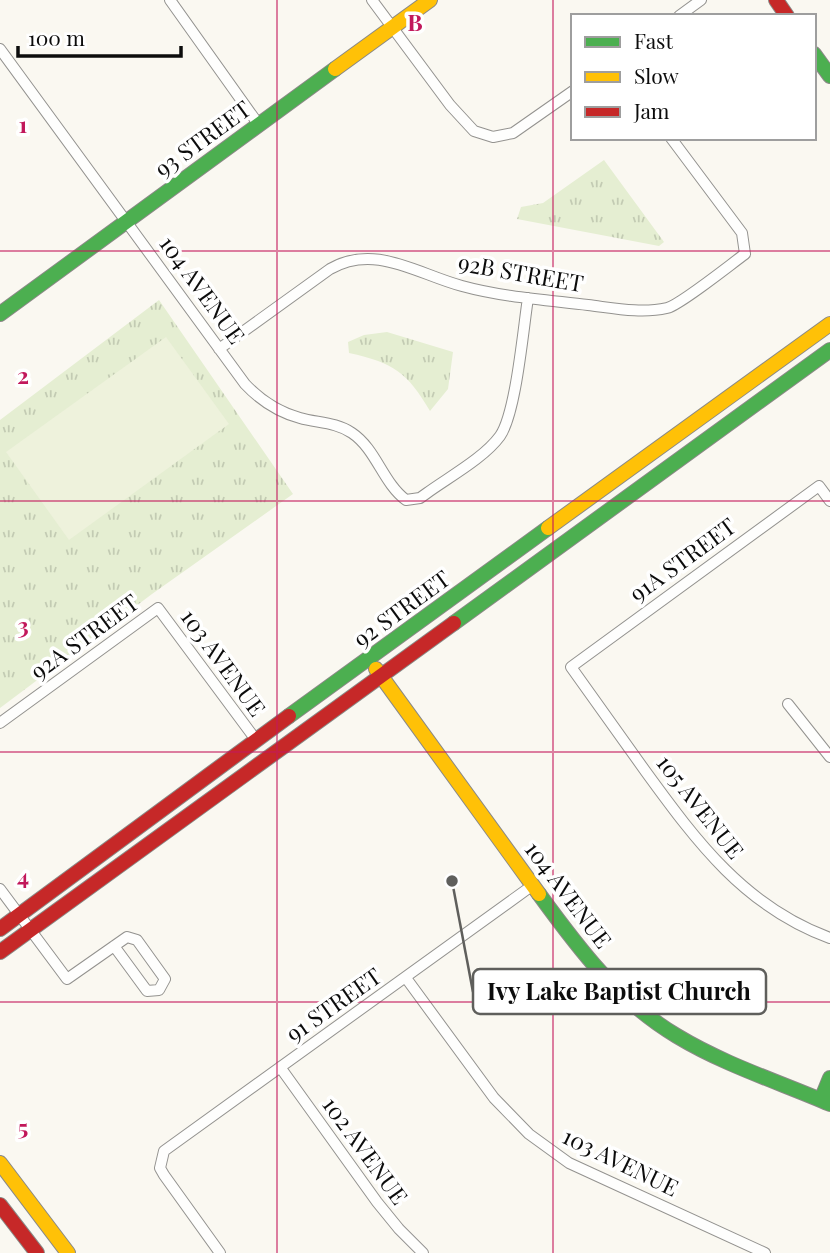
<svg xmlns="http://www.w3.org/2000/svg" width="830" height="1253" font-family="'Playfair Display',serif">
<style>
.park{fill:url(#park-tufts)}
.pitch{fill:#eef2dc}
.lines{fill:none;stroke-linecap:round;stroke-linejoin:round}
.street-casing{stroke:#93928f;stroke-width:12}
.fast-casing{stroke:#8a8986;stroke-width:16}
.slow-casing{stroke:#8a8986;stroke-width:16}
.jam-casing{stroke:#8a8986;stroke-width:16}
.street{stroke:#fefefd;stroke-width:10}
.fast{stroke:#4caf50;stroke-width:14}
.slow{stroke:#ffc107;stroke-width:14}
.jam{stroke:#c62828;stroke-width:14}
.grid{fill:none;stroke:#c2185b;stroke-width:2;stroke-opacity:0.55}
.labels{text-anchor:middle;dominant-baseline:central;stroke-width:7;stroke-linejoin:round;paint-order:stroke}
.street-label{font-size:23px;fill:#0c0c0c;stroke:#fff}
.grid-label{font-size:23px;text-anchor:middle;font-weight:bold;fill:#c2185b;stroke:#fff;stroke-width:7;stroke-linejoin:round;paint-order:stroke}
.leader{fill:none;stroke:#5f5f5c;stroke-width:2.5}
.callout-dot{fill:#5f5f5c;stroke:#fff;stroke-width:2.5}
.callout{fill:#fff;stroke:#5f5f5c;stroke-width:2.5}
.callout-label{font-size:24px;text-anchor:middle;font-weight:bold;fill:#0c0c0c}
</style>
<defs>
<pattern id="park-tufts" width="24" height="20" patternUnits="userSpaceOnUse" patternTransform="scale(1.75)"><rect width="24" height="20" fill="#e5eed2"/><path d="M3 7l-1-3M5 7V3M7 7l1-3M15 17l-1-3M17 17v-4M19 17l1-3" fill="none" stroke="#c3cbb3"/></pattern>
</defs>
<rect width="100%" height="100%" fill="#faf8f1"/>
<!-- park -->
<path class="park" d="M 604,160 L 664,242 L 659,246 L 517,219 L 521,207 L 543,203 Z
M 159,300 L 293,494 L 152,594 L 0,708 L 0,420 Z
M 387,332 L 453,352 L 448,389 L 430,411 C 407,372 394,363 349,353 L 348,342 L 364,335 Z"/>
<!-- pitch -->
<path class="pitch" d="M 166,337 L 229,424 L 69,540 L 6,452 Z"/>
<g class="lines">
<defs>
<path id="street" d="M 170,0 L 259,125
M 372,0 L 450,105 L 474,131 L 493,137 L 513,133 L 573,91
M 679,16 L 701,0
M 0,49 L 245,384 C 260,400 278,412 300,418 C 317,423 336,422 352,433 C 376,449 383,483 406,500 L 420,498 L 427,493 C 449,477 484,458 500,436 C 516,413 523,330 528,298
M 219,349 L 330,269 C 375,243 417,274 462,286 C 502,297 546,300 588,305 C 613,308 641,314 667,308 C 680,305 731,264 745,254 L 742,233 L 671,138
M 830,501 L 819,486 L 571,667 C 596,702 621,737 646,772 C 697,842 745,907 830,938
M 788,704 L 830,757
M 0,723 L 158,608 L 256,740
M 0,889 L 67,979 L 127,937 L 137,940 L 165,979 L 159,990 L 147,991 L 114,946
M 406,978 L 494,1098 L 529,1134 L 569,1163 L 765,1253
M 280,1067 L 377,1202 L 399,1229 L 423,1253
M 220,1253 L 164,1175 L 160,1168 L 164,1151 L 533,885"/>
<path id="fast" d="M 814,54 L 830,76
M 0,314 L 335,69
M 454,623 L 830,350
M 289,716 L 548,528
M 539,894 C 579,949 618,1001 677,1036 C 725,1065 779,1082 830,1104
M 821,1100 L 830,1078"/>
<path id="slow" d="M 335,69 L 430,0
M 548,528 L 830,324
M 376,669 L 539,894
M 0,1163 L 68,1253"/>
<path id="jam" d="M 776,0 L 787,16
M 0,929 L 289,716
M 0,952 L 454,623
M 0,1205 L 37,1253"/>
</defs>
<!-- street casing -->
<use href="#street" class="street-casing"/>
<!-- fast casing -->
<use href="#fast" class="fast-casing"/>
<!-- slow casing -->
<use href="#slow" class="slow-casing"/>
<!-- jam casing -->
<use href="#jam" class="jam-casing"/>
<!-- street -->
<use href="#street" class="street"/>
<!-- fast -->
<use href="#fast" class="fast"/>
<!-- slow -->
<use href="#slow" class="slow"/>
<!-- jam -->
<use href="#jam" class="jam"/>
</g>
<!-- grid -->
<path class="grid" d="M 277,0 L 277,1253M 553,0 L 553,1253M 0,251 L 830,251M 0,501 L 830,501M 0,752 L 830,752M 0,1002 L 830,1002"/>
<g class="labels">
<!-- street labels -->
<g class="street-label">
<text transform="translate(202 138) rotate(-36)">93 STREET</text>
<text transform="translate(521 272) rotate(10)">92B STREET</text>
<text transform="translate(203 289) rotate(54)">104 AVENUE</text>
<text transform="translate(682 559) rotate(-36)">91A STREET</text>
<text transform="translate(401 608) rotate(-36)">92 STREET</text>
<text transform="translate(84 636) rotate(-36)">92A STREET</text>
<text transform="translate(224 662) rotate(54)">103 AVENUE</text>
<text transform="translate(701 806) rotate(52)">105 AVENUE</text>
<text transform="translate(569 894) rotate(53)">104 AVENUE</text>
<text transform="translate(333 1004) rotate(-35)">91 STREET</text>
<text transform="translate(366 1150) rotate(54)">102 AVENUE</text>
<text transform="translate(621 1161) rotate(26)">103 AVENUE</text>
</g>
</g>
<g class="grid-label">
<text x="415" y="31">B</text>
<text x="23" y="133">1</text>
<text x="23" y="384">2</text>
<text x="23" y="634">3</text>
<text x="23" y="885">4</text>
<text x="23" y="1136">5</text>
</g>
<!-- callouts -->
<path class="leader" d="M452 881L473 992"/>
<circle class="callout-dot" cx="452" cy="881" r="7"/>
<rect class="callout" x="473" y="969" width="293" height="45" rx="7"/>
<g class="callout-label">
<text x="619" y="1000">Ivy Lake Baptist Church</text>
</g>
<!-- legend -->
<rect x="571" y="14" width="245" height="126" fill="#ffffff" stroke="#9e9e9e" stroke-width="2"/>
<rect x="585" y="37" width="35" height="10" fill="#4caf50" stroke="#9e9e9e" stroke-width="2"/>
<text x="634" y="49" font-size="21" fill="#0c0c0c">Fast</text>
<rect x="585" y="72" width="35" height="10" fill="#ffc107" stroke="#9e9e9e" stroke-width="2"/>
<text x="634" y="84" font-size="21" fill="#0c0c0c">Slow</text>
<rect x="585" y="107" width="35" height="10" fill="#c62828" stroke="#9e9e9e" stroke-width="2"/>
<text x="634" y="119" font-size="21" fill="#0c0c0c">Jam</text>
<!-- scale -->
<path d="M18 46v10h163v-10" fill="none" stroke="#0c0c0c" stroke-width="3.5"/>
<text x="28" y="46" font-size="21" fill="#0c0c0c" stroke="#ffffff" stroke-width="5" paint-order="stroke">100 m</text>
</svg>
